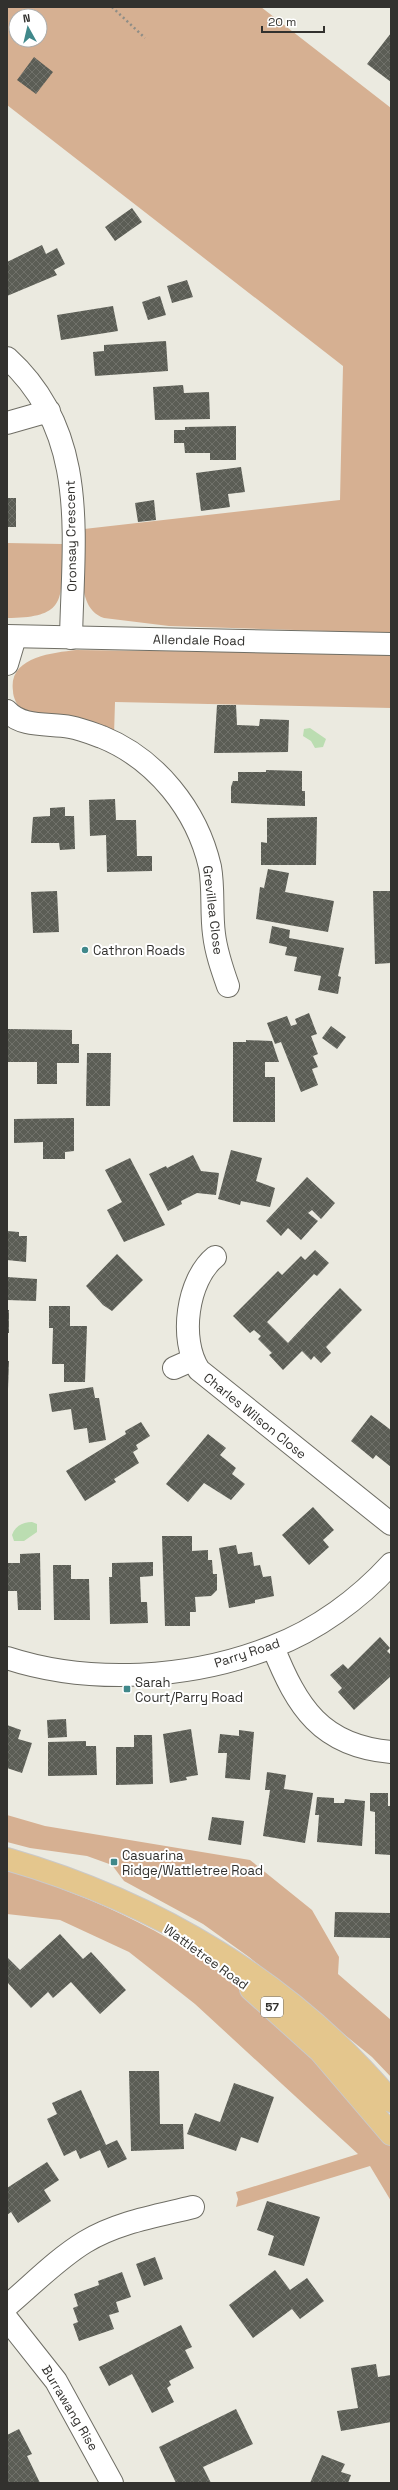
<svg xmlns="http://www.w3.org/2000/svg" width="398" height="2490" font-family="'Space Grotesk',sans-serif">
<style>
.green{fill:#d6b092;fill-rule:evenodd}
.water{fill:#bbddb1}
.building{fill:url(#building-cross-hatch)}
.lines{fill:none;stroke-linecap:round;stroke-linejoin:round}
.street-casing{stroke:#6f6e65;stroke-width:24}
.secondary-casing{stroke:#6f6e65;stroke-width:24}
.primary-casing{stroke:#cac9c9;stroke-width:24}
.path{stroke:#8e8d86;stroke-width:2.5;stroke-dasharray:2 3;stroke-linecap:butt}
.street{stroke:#fff;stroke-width:22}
.secondary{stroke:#fff;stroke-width:22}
.primary{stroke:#e4c68d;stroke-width:22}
.poi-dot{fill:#40888a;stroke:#fff;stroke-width:1.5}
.labels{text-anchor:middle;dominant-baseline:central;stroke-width:4;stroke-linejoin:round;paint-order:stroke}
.shield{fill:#fff;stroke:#706f6d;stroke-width:1}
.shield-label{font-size:12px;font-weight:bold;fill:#32312e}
.street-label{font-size:13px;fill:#32312e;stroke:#fff}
.poi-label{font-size:13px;fill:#32312e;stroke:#fff;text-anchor:start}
</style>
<defs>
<pattern id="building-cross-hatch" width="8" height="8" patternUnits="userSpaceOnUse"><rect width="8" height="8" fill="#5b5d55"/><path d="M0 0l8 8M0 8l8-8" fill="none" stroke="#70716a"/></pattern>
</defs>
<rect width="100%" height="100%" fill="#ebeae0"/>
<!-- green -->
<path class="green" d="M 7,7 L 261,7 L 391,108 L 391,633 L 169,626 L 104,618 C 73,608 84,555 84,529 L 340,500 L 343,366 L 7,105 ZM 16,16 L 40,16 L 40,40 L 16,40 Z
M 7,543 L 62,544 C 61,597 70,618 7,618 Z
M 76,650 L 391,654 L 391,708 L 115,702 L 114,735 C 93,729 38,720 22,710 C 17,706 13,697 13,691 C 8,657 52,653 76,650 Z
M 7,1815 L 45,1826 L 250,1860 L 312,1910 L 339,1957 L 338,1974 L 391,2020 L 391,2077 L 372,2057 L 249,1957 L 203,1924 L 124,1881 L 112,1865 L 87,1856 L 30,1848 L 7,1842 Z
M 7,1870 C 105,1901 198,1944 273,2016 C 315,2055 352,2100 391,2143 L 391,2201 L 370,2166 L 236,2207 L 238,2199 L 236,2192 L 358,2154 L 195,2004 L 129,1952 L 60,1920 L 7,1914 Z"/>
<!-- water -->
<path class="water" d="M 310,728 L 326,739 L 323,747 L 315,748 L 311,741 L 303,736 L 304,729 Z
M 32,1522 L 37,1524 L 37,1532 L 24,1541 L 14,1541 L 12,1535 C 15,1526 23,1522 32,1522 Z"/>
<!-- building -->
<path class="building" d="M 391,33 L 391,82 L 367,64 Z
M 34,57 L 53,72 L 36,94 L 17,80 Z
M 132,208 L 142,222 L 115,241 L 105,227 Z
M 42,245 L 46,254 L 57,248 L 65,264 L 54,270 L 57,275 L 7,296 L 7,262 Z
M 187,280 L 193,297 L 172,303 L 167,286 Z
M 160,296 L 166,315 L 148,320 L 142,302 Z
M 113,306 L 118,331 L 61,340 L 57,315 Z
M 166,341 L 168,371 L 95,376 L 93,352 L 104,351 L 104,345 Z
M 183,385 L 184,393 L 209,392 L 210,419 L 155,420 L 153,387 Z
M 236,426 L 236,460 L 210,460 L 210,453 L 185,453 L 184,443 L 174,443 L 174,430 L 185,430 L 185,427 Z
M 241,467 L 245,492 L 228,494 L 230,507 L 201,511 L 196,473 Z
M 7,498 L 16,498 L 16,527 L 7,527 Z
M 154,500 L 156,520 L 138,522 L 135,503 Z
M 217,705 L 236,705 L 237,725 L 259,726 L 260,719 L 289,720 L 288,752 L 214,753 Z
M 266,770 L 302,771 L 302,791 L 305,791 L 305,806 L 231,803 L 231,787 L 233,781 L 238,781 L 238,772 L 266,772 Z
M 115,799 L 116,820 L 136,820 L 137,856 L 152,856 L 152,871 L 107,872 L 106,835 L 90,836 L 89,800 Z
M 65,807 L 65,816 L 74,816 L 75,849 L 60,850 L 59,843 L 31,843 L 33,817 L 50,816 L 50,808 Z
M 317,817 L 316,865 L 261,865 L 261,842 L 267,843 L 267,818 Z
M 268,869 L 289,873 L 285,892 L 334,901 L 328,932 L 256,919 L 260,887 L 264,888 Z
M 57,891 L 59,932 L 33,933 L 31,892 Z
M 373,891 L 391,891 L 391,963 L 375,964 Z
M 272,926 L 290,930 L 289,938 L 344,948 L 338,976 L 341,977 L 338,994 L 318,990 L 321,976 L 294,971 L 297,957 L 285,955 L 287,947 L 269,943 Z
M 309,1013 L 317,1034 L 311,1036 L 318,1054 L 313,1056 L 318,1067 L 312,1069 L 318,1085 L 301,1092 L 281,1042 L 275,1044 L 267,1023 L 287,1016 L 291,1026 L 297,1024 L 295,1019 Z
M 331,1026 L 346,1037 L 337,1049 L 322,1038 Z
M 7,1029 L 72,1030 L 72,1044 L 79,1044 L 79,1063 L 57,1063 L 57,1084 L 37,1084 L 37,1062 L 7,1062 Z
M 246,1040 L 272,1041 L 279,1062 L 265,1062 L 265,1077 L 275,1077 L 275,1122 L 233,1122 L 233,1042 L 246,1042 Z
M 87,1053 L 111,1053 L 110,1106 L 86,1106 Z
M 74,1118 L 74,1151 L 65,1152 L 65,1159 L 43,1159 L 43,1142 L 14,1143 L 14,1119 Z
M 231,1150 L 262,1158 L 256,1181 L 275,1188 L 270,1207 L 241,1201 L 240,1205 L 218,1199 Z
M 193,1155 L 201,1171 L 219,1173 L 216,1195 L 197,1193 L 181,1201 L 182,1204 L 168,1211 L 149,1174 L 166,1166 L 167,1168 Z
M 130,1158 L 165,1225 L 124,1242 L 107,1210 L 122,1202 L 105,1170 Z
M 307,1177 L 335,1203 L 321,1219 L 312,1210 L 308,1213 L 318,1221 L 301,1240 L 288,1228 L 281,1236 L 266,1221 Z
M 7,1231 L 19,1232 L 19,1236 L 27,1236 L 26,1262 L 7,1260 Z
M 315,1250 L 329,1263 L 317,1276 L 314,1274 L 267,1322 L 288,1343 L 340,1288 L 362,1310 L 326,1347 L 331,1353 L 321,1363 L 314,1356 L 311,1360 L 302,1351 L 283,1370 L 269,1355 L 272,1353 L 258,1339 L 261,1336 L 254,1330 L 250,1333 L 233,1316 L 278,1271 L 282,1275 L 301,1256 L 305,1260 Z
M 117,1254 L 143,1280 L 112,1311 L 103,1305 L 86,1286 Z
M 7,1277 L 37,1279 L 36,1301 L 7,1300 Z
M 49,1306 L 70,1306 L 70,1326 L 87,1326 L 85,1382 L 64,1382 L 64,1364 L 52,1364 L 53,1328 L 49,1328 Z
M 7,1310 L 9,1310 L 9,1333 L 7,1333 Z
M 7,1361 L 9,1361 L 8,1389 L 7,1389 Z
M 93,1387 L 95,1398 L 99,1398 L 106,1440 L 89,1443 L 87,1428 L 74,1430 L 71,1409 L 52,1412 L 49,1394 Z
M 371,1415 L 391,1430 L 391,1467 L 376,1455 L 373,1459 L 351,1441 Z
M 141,1422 L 150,1436 L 136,1445 L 138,1449 L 133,1452 L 139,1463 L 114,1479 L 116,1482 L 85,1501 L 66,1471 L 126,1434 L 125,1431 Z
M 208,1434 L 226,1448 L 220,1455 L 236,1468 L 232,1474 L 245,1484 L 231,1500 L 204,1483 L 188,1502 L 166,1484 Z
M 313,1507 L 334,1530 L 323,1540 L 329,1547 L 309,1565 L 282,1535 Z
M 162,1536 L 192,1536 L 192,1551 L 208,1550 L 208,1560 L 212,1560 L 213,1574 L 217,1574 L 217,1590 L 211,1596 L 195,1597 L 196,1612 L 190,1612 L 190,1626 L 165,1626 Z
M 236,1545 L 238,1554 L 252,1552 L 254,1566 L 260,1565 L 263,1577 L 271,1576 L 274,1596 L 255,1600 L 255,1603 L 229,1608 L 219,1548 Z
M 40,1553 L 41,1610 L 18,1610 L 17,1591 L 7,1591 L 7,1563 L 20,1563 L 20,1554 Z
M 153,1562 L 153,1576 L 140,1577 L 141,1602 L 147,1602 L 148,1623 L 110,1624 L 109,1577 L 112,1577 L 112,1563 Z
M 53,1565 L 71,1565 L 71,1579 L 89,1579 L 90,1620 L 54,1620 Z
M 380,1637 L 390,1648 L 387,1651 L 391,1655 L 391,1676 L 354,1710 L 338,1692 L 342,1688 L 330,1675 L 343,1664 L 348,1669 Z
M 66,1719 L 67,1737 L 48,1738 L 47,1720 Z
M 7,1725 L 21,1730 L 18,1739 L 32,1743 L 22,1773 L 7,1768 Z
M 191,1729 L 198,1775 L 186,1777 L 187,1780 L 170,1783 L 163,1734 Z
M 239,1730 L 254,1732 L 250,1780 L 225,1778 L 227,1753 L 218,1753 L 220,1734 L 239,1736 Z
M 134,1735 L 152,1735 L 153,1784 L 116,1785 L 116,1747 L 134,1747 Z
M 86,1741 L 86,1746 L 96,1746 L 97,1775 L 48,1776 L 48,1742 Z
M 267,1772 L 286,1775 L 284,1789 L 313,1793 L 305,1843 L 263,1836 L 270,1790 L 265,1790 Z
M 370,1793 L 388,1793 L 388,1806 L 391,1806 L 391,1855 L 375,1854 L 375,1812 L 370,1811 Z
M 317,1797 L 334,1798 L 334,1803 L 344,1803 L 345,1799 L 365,1801 L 362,1846 L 317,1842 L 319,1815 L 315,1815 Z
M 212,1817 L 244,1821 L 241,1845 L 208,1840 Z
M 335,1912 L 390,1913 L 391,1938 L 334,1937 Z
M 60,1934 L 83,1959 L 91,1952 L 126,1990 L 100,2014 L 71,1982 L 53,1998 L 48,1992 L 31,2008 L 7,1982 L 7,1957 L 20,1970 Z
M 129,2071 L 159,2071 L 160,2124 L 183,2124 L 184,2149 L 131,2151 Z
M 234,2083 L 274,2097 L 258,2143 L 241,2137 L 236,2151 L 187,2134 L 195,2113 L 220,2122 Z
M 81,2090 L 106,2145 L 117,2140 L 127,2159 L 108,2168 L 100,2150 L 80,2159 L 76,2150 L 64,2156 L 47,2119 L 57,2114 L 52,2103 Z
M 47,2162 L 59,2180 L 44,2190 L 51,2201 L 18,2223 L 11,2212 L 7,2215 L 7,2188 Z
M 267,2201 L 320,2217 L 304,2266 L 268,2255 L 274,2236 L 257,2230 Z
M 155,2257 L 163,2279 L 144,2286 L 136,2264 Z
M 275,2270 L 290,2290 L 307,2278 L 324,2301 L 300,2319 L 292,2309 L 253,2338 L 229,2305 Z
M 122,2272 L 131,2297 L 116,2302 L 119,2312 L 109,2315 L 114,2329 L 79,2341 L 73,2324 L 78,2322 L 73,2308 L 78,2306 L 74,2294 L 99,2285 L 98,2281 Z
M 181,2325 L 192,2347 L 185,2350 L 194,2368 L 169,2381 L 171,2385 L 167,2388 L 174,2402 L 152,2413 L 132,2374 L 109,2386 L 99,2367 Z
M 376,2364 L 378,2377 L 391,2375 L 391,2422 L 341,2431 L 337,2411 L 358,2408 L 351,2368 Z
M 236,2409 L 253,2444 L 203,2467 L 211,2483 L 176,2483 L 159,2447 Z
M 19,2429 L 32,2454 L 27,2456 L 40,2483 L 7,2483 L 7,2435 Z
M 322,2455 L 345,2464 L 341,2472 L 351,2475 L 348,2483 L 310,2483 Z"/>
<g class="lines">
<defs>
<path id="street" d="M 7,358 C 90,433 73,537 71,638
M 7,423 L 49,411
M 7,664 L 15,637
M 7,711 C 22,728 50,723 70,727 C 81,729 91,733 102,737 C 156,759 197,810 210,867 C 214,889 211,912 214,934 C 216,952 222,969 228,986
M 215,1257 C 187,1280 179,1340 199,1370 L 391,1524
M 174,1368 L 192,1360
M 273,1647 C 297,1707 321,1746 391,1752
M 7,1658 C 90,1685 191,1679 272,1647 C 317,1630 359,1599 391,1564
M 7,2306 C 32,2285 57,2259 85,2242 C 118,2222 157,2216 193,2207
M 7,2319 L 56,2381 L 112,2483"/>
<path id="secondary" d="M 7,636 L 391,644"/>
<path id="primary" d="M 7,1859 C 156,1902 291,1982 391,2101
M 251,1989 L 320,2051 L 391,2134"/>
</defs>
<!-- street casing -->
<use href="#street" class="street-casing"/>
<!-- secondary casing -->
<use href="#secondary" class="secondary-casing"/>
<!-- primary casing -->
<use href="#primary" class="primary-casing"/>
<!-- path -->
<path class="path" d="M 112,7 L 145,38"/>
<!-- street -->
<use href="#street" class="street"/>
<!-- secondary -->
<use href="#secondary" class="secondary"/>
<!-- primary -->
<use href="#primary" class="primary"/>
</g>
<!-- markers -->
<g class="poi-dot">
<circle cx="85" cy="950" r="4"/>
<rect x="123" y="1685" width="8" height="8" rx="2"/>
<rect x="110" y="1858" width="8" height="8" rx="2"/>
</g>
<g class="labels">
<!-- shield labels -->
<rect class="shield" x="261" y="1997" width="22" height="20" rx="3"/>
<g class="shield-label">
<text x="272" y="2007">57</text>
</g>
<!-- street labels -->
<g class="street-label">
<text transform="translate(71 536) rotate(-91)">Oronsay Crescent</text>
<text transform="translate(199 640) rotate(1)">Allendale Road</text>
<text transform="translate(213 910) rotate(83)">Grevillea Close</text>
<text transform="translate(255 1416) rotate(39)">Charles Wilson Close</text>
<text transform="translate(247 1653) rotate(-18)">Parry Road</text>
<text transform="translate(206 1957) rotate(36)">Wattletree Road</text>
<text transform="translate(70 2408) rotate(59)">Burrawang Rise</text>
</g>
<!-- poi labels -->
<g class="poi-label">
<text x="93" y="950">Cathron Roads</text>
<text x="135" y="1682">Sarah<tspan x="135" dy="15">Court/Parry Road</tspan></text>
<text x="122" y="1855">Casuarina<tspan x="122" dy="15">Ridge/Wattletree Road</tspan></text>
</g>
</g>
<!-- border -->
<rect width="398" height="2490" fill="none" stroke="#32312e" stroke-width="16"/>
<!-- north arrow -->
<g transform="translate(28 28) rotate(352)"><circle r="19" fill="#ffffff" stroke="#adadab"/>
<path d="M0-3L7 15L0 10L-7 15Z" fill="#40888a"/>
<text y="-6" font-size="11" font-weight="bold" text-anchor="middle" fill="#32312e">N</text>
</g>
<!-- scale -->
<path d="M262 26v6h62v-6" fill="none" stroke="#32312e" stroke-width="2"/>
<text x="268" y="26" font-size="12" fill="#32312e" stroke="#ffffff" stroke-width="3" paint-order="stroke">20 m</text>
</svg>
